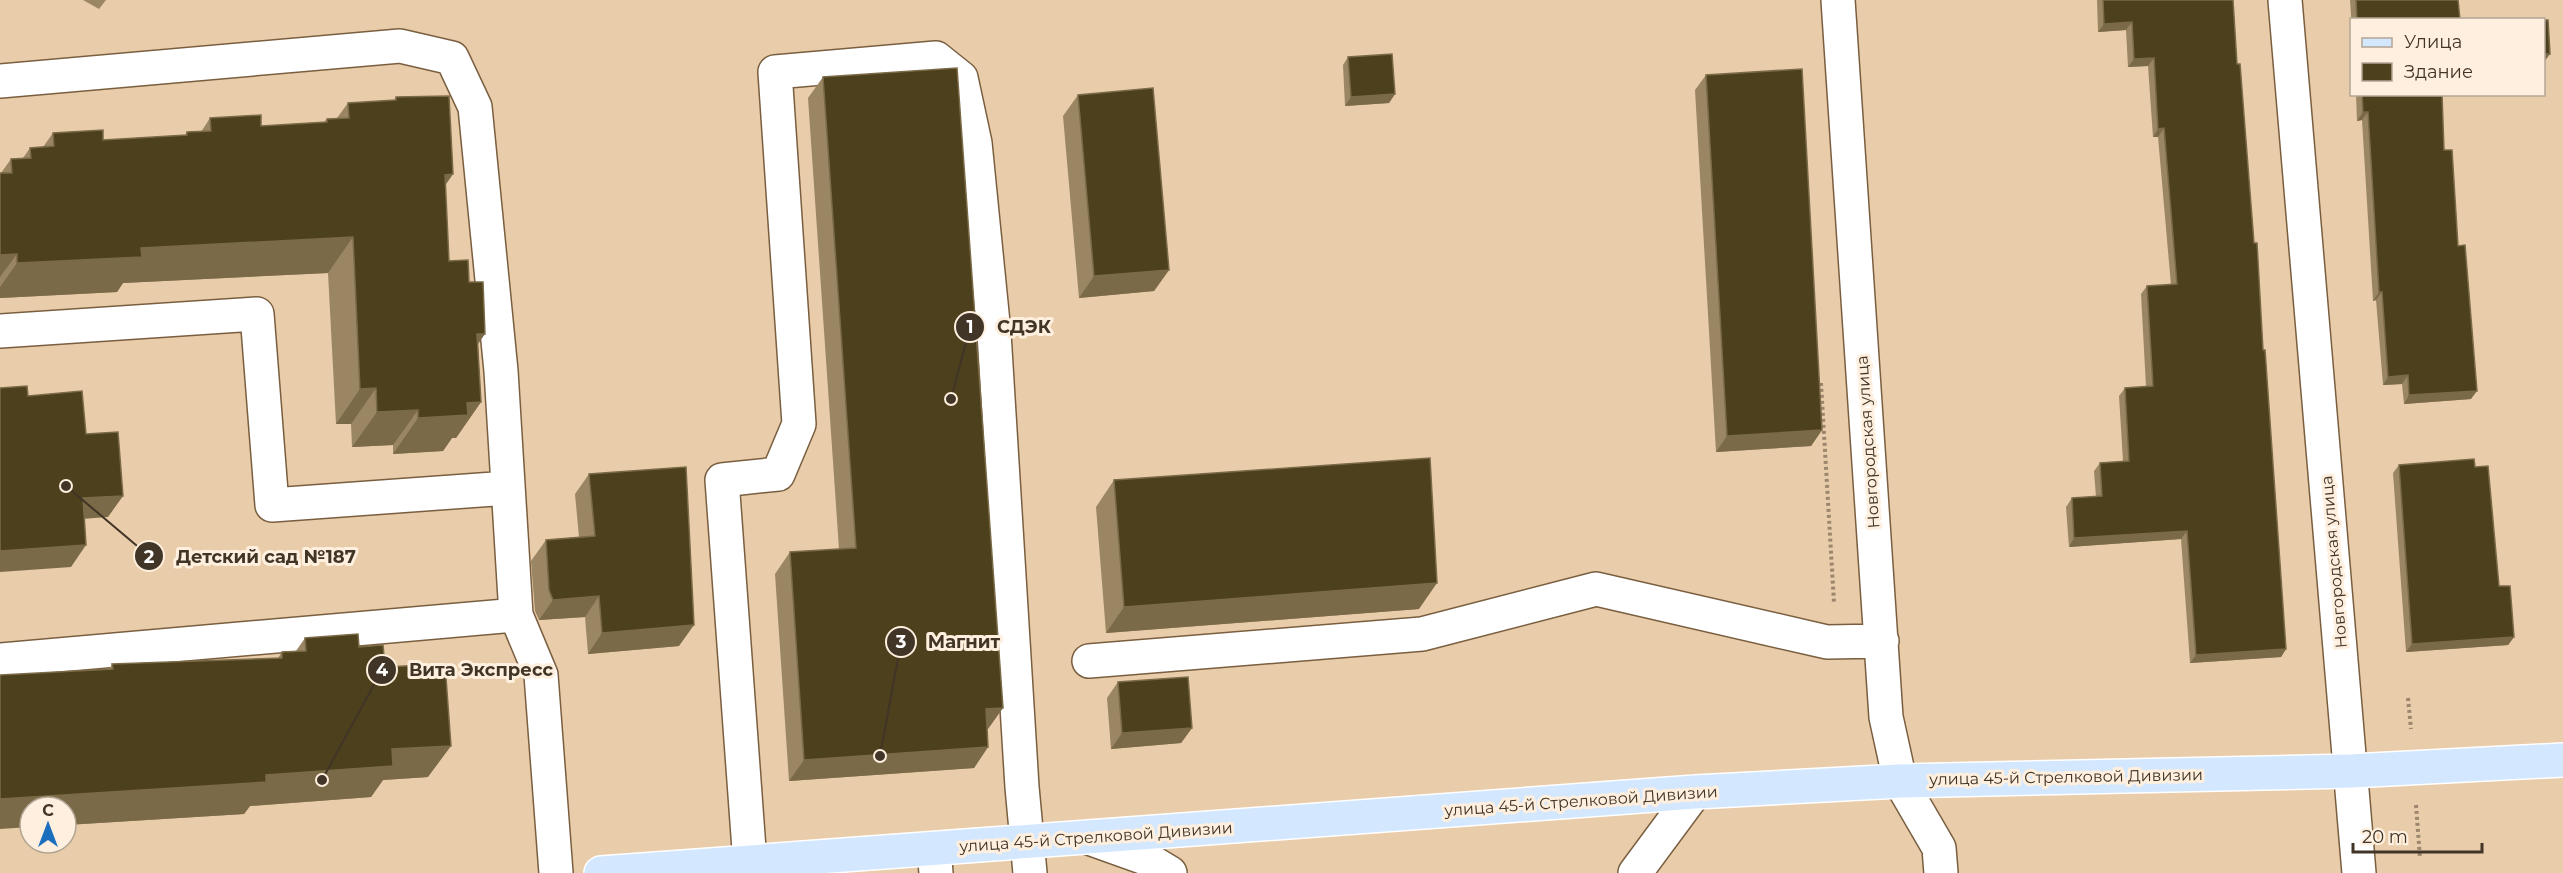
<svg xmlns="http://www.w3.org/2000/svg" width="2563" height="873" font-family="Montserrat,sans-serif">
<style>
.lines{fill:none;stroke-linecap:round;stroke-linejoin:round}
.minor-casing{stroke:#795f40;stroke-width:36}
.major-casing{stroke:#fff;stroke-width:36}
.path{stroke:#9c876e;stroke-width:4;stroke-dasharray:3 3;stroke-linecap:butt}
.minor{stroke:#fff;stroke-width:33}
.major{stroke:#d3e7fe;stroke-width:33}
.wall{fill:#9a8663}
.shaded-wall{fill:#7b6a47}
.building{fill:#4c401d;stroke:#7b6a47;stroke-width:1.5}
.labels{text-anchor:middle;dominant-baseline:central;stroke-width:6;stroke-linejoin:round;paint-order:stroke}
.street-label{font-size:16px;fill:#403527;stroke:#ffefde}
.leader{fill:none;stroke:#403527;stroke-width:2}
.callout-dot{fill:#403527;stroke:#ffefde;stroke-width:2}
.mark-label{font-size:18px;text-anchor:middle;font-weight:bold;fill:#fff}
.callout-label{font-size:18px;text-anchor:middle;font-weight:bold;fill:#403527;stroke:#ffefde;stroke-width:6;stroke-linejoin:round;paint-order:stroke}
</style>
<rect width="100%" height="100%" fill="#e9cca9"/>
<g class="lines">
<defs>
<path id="minor" d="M 1838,0 L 1886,717 L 1900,781 L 1939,848 L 1941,873
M 2285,0 L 2359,873
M 0,81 L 400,46 L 452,58 L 475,107 L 501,371 L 516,615 L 541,675 L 556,873
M 0,331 L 257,314 L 272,505 L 508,488
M 0,660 L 516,615
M 1089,661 L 1422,634 L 1596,589 L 1827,642 L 1882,641
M 1089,838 L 1145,858 L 1170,873
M 934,849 L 936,873
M 750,863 L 722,480 L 778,474 L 799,424 L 775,72 L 936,58 L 961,78 L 975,143 L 994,333 L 1022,787 L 1030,873
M 1635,873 L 1695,792"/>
<path id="major" d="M 601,873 L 1695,792 L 1900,781 L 2351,771 L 2563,760"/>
</defs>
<!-- minor casing -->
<use href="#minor" class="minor-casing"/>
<!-- major casing -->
<use href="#major" class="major-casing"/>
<!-- path -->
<path class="path" d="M 1821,383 L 1834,603
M 2408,698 L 2411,729
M 2416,805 L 2420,858"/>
<!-- minor -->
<use href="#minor" class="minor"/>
<!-- major -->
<use href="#major" class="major"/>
</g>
<!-- wall -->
<path class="wall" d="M 83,0 L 106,0 L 99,9 Z
M 2097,0 L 2233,0 L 2237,64 L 2263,350 L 2286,649 L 2281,657 L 2190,663 L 2181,539 L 2069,547 L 2066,507 L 2072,498 L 2096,497 L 2094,471 L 2100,463 L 2123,461 L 2119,396 L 2125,388 L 2146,387 L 2141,294 L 2147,286 L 2171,285 L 2158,137 L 2153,137 L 2148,66 L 2128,67 L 2126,30 L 2098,32 Z
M 2350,0 L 2458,0 L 2460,20 L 2352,20 L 2352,30 Z
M 1348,57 L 1395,94 L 1389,103 L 1345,106 L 1343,65 Z
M 1706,75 L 1822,430 L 1811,446 L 1716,452 L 1695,90 Z
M 823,77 L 988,729 L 987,729 L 988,747 L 974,768 L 789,781 L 775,574 L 790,552 L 839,549 L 808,98 Z
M 2356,94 L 2442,94 L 2444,150 L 2458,246 L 2471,399 L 2404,404 L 2402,384 L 2383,385 L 2376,300 L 2373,301 L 2362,120 L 2357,121 Z
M 1078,95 L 1169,270 L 1154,291 L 1079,298 L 1063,116 Z
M 396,97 L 453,174 L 445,185 L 449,261 L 469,282 L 478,345 L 481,402 L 456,438 L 452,438 L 443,451 L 393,454 L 393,445 L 352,447 L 351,424 L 336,424 L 328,273 L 123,283 L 117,292 L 0,298 L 0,173 L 1,173 L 11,159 L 23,158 L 30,148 L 43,147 L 53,133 L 103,140 L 185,135 L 187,132 L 201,132 L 210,118 L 261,126 L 324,122 L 327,119 L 337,118 L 348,103 L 394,100 Z
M 2399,465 L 2475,467 L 2499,586 L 2514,637 L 2508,645 L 2406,652 L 2393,473 Z
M 589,474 L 679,646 L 588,654 L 585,617 L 539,620 L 535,611 L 531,561 L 546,540 L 579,537 L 575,494 Z
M 1114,480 L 1419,609 L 1106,633 L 1096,507 Z
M 305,638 L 359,647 L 385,667 L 428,777 L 383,780 L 371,797 L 250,806 L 244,814 L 66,825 L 66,807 L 109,670 L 112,664 L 278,658 L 282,652 L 296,651 Z
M 1118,682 L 1192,728 L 1181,743 L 1111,749 L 1107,698 Z"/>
<!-- shaded-wall -->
<path class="shaded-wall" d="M 2132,22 L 2126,30 L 2098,32 L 2104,24 Z
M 2544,54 L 2550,54 L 2544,62 Z
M 2154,58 L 2148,66 L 2128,67 L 2134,59 Z
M 1395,94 L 1389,103 L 1345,106 L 1351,97 Z
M 2363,112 L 2368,112 L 2362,120 L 2357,121 Z
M 2164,128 L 2158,137 L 2153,137 L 2158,129 Z
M 453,174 L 428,210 L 445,175 Z
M 353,237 L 328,273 L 123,283 L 117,292 L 0,298 L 0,287 L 17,263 L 141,248 Z
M 17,254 L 0,277 L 0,255 Z
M 1169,270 L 1154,291 L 1079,298 L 1094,276 Z
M 2379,292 L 2382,292 L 2376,300 L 2373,301 Z
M 477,334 L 485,334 L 460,370 Z
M 2408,375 L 2402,384 L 2383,385 L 2388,377 Z
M 376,388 L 351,424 L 336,424 L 360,389 Z
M 2477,391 L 2471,399 L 2404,404 L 2409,395 Z
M 481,402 L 456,438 L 452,438 L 443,451 L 393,454 L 418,418 L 467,403 Z
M 418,410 L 393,445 L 352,447 L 377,412 Z
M 1822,430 L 1811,446 L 1716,452 L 1727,436 Z
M 123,496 L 108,517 L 68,520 L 83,498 Z
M 2187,531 L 2181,539 L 2069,547 L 2074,538 Z
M 86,545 L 71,567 L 0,572 L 0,551 Z
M 1437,583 L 1419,609 L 1106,633 L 1124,607 Z
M 599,596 L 585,617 L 539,620 L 553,600 Z
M 694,625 L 679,646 L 588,654 L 602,633 Z
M 2514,637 L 2508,645 L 2406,652 L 2412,644 Z
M 2286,649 L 2281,657 L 2190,663 L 2196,655 Z
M 1003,708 L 988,729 L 971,730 L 986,709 Z
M 1192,728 L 1181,743 L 1111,749 L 1122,733 Z
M 451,746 L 428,777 L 383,780 L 371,797 L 250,806 L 244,814 L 66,825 L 66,807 L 30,807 L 30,827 L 0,829 L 0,799 L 266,775 L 392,749 Z
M 988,747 L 974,768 L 789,781 L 804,760 Z"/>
<!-- building -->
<path class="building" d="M 2103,0 L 2233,0 L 2237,64 L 2240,64 L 2254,243 L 2257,243 L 2263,350 L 2265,350 L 2286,649 L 2196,655 L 2187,531 L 2074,538 L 2072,498 L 2102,496 L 2100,463 L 2129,461 L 2125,388 L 2153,386 L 2147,286 L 2177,284 L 2164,128 L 2158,129 L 2154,58 L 2134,59 L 2132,22 L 2104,24 Z
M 2356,0 L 2458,0 L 2460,20 L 2357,20 Z
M 2544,20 L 2548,20 L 2550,54 L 2544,54 Z
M 1392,54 L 1395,94 L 1351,97 L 1348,57 Z
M 957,68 L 1003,708 L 986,709 L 988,747 L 804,760 L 790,552 L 856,548 L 823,77 Z
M 1802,69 L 1822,430 L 1727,436 L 1706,75 Z
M 1153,88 L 1169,270 L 1094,276 L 1078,95 Z
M 2362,94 L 2442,94 L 2444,150 L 2452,150 L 2458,246 L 2465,245 L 2477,391 L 2409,395 L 2408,375 L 2388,377 L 2382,292 L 2379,292 L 2368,112 L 2363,112 Z
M 449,96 L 453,174 L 445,175 L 449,261 L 468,260 L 469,282 L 483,282 L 485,334 L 477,334 L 481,402 L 467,403 L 468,415 L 418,418 L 418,410 L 377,412 L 376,388 L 360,389 L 353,237 L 141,248 L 142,257 L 17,263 L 17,254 L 0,255 L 0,173 L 12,173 L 11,159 L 31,158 L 30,148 L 54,146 L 53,133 L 103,130 L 103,140 L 187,135 L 187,132 L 211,131 L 210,118 L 261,115 L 261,126 L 327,122 L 327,119 L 349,118 L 348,103 L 396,100 L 396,97 Z
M 27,386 L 28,396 L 82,391 L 86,434 L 118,432 L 123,496 L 83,498 L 86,545 L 0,551 L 0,388 Z
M 1430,458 L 1437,583 L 1124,607 L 1114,480 Z
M 2474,459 L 2475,467 L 2488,466 L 2499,586 L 2510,586 L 2514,637 L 2412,644 L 2399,465 Z
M 686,467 L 694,625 L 602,633 L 599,596 L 553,600 L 549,590 L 546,540 L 595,536 L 589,474 Z
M 358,634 L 359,647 L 383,645 L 385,667 L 445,664 L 451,746 L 392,749 L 393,766 L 266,775 L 266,782 L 0,799 L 0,675 L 113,669 L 112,664 L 282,658 L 282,652 L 306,651 L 305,638 Z
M 1188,677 L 1192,728 L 1122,733 L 1118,682 Z"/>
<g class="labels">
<!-- street labels -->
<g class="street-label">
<text transform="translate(1868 442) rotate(-94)">Новгородская улица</text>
<text transform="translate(2334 562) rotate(-95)">Новгородская улица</text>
<text transform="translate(2066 777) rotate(-1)">улица 45-й Стрелковой Дивизии</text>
<text transform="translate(1581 801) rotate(-4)">улица 45-й Стрелковой Дивизии</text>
<text transform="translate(1096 837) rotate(-4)">улица 45-й Стрелковой Дивизии</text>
</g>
</g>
<!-- callouts -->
<path class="leader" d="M951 399L970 327M66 486L149 556M880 756L901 642M322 780L382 670"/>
<g class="callout-dot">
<circle cx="951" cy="399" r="6"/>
<circle cx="66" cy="486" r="6"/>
<circle cx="880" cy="756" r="6"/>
<circle cx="322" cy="780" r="6"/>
<circle cx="970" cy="327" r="15"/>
<circle cx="149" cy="556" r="15"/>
<circle cx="901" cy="642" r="15"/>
<circle cx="382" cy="670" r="15"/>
</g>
<g class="mark-label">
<text x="970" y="333">1</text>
<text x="149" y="563">2</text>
<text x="901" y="648">3</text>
<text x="382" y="676">4</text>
</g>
<g class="callout-label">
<text x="1024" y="333">СДЭК</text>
<text x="266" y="563">Детский сад №187</text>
<text x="964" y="648">Магнит</text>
<text x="481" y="676">Вита Экспресс</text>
</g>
<!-- legend -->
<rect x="2350" y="18" width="195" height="78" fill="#ffefde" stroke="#b3a595" stroke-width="1.5"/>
<rect x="2362" y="38" width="30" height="9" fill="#d3e7fe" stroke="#b3a595" stroke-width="1.5"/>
<text x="2404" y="48" font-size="18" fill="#403527">Улица</text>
<rect x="2362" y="63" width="30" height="18" fill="#4c401d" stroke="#b3a595" stroke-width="1.5"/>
<text x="2404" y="78" font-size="18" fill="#403527">Здание</text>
<!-- north arrow -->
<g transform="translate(48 825)"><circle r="28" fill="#ffefde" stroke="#b3a595" stroke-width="1.5"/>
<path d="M0-4.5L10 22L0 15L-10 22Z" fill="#1b6fbd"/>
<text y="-9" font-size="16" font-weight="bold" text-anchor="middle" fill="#403527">С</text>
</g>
<!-- scale -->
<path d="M2353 843v9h129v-9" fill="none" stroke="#403527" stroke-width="3"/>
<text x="2362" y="843" font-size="18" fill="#403527" stroke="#ffefde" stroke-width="4.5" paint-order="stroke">20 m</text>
</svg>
